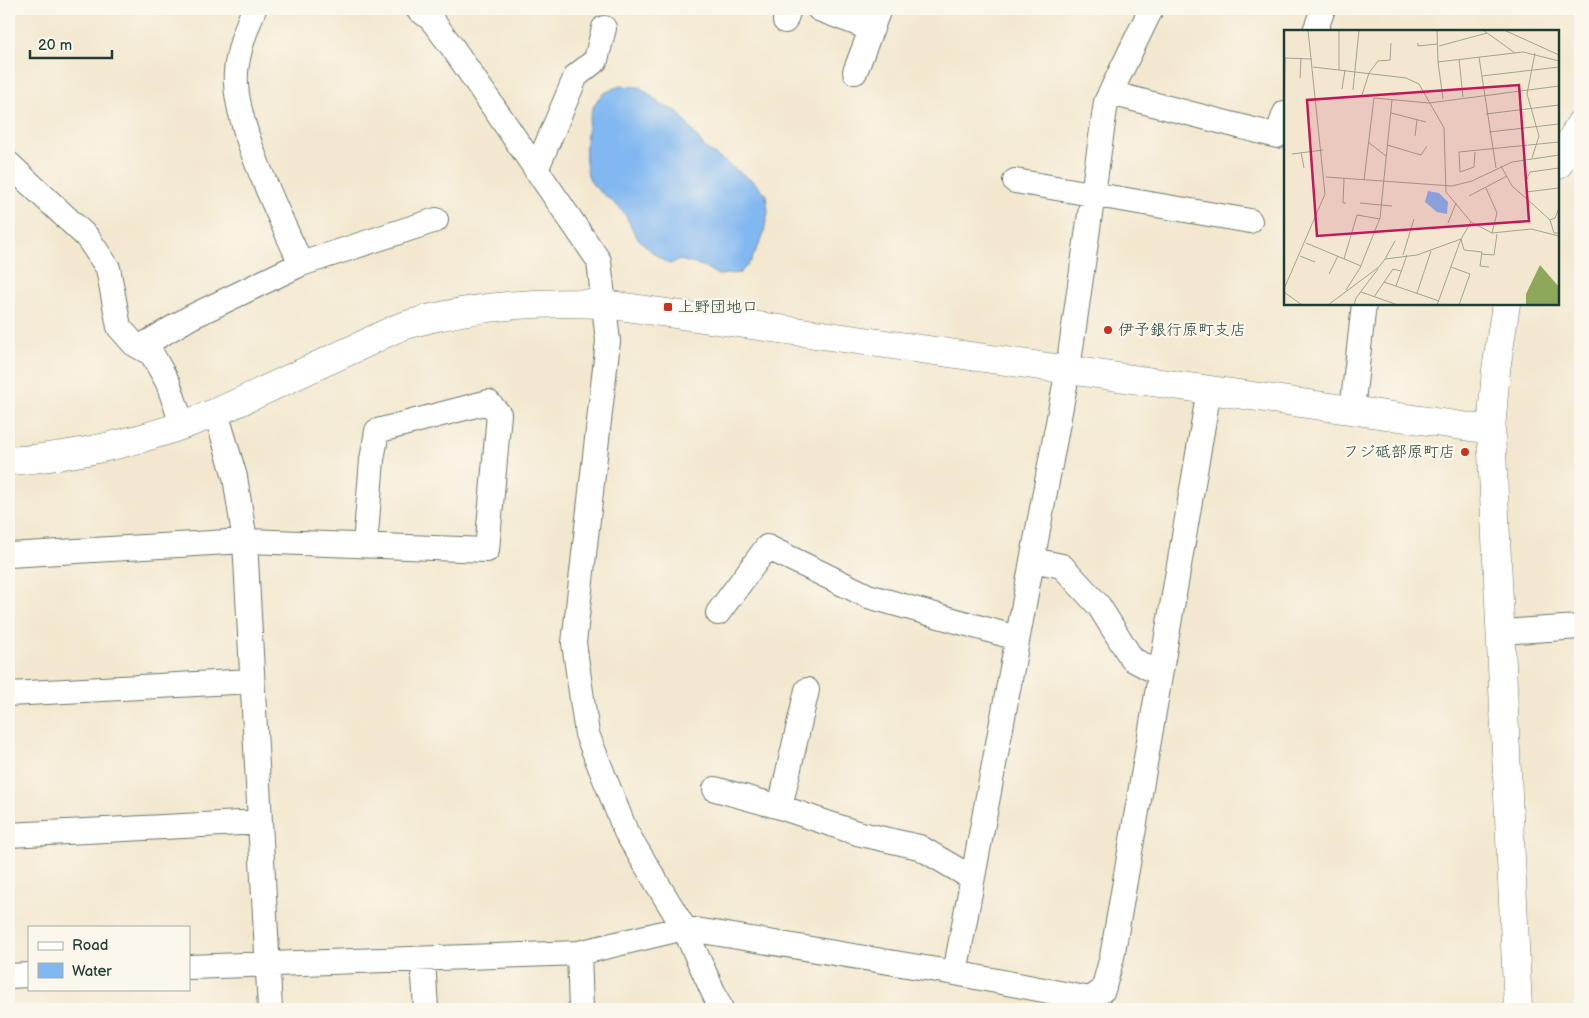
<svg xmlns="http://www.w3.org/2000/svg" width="1589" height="1018" font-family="'Balsamiq Sans','Klee One',sans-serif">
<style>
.water{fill:#82b8f1;stroke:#507a92}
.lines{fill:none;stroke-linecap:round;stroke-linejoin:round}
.minor-casing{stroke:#69796a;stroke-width:26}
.tertiary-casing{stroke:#69796a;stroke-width:29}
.minor{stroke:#fff;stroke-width:24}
.tertiary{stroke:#fff;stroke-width:28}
.poi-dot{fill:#c8321e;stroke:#fbf7ec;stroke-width:2}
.labels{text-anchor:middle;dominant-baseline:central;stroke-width:4.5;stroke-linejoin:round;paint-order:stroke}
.poi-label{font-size:16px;fill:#1f3d34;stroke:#fbf7ec;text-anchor:start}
.inset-road{fill:none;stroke:#9ea491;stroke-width:1}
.view{fill:#c2185b;fill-opacity:0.15;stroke:#c2185b;stroke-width:2.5}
.inset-edge{fill:none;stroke:#1f3d34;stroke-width:2.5}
</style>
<rect width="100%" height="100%" fill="#fbf7ec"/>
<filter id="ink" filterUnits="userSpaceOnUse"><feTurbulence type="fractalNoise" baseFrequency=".02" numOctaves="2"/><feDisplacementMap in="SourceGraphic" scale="10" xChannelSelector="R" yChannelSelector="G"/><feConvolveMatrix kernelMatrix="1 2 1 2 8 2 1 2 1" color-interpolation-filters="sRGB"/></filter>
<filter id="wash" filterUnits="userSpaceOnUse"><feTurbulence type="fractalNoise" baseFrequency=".0096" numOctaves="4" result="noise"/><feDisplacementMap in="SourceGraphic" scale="20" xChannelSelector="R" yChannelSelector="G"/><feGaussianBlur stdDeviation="1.12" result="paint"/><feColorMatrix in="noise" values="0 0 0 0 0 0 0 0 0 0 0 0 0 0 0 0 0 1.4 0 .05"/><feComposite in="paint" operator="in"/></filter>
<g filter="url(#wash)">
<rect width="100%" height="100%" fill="#f3e8cf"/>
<!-- water -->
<path class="water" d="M 621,86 L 640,87 L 663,106 L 677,111 L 705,148 L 755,183 L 766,194 L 768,212 L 763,236 L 751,261 L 740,273 L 718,275 L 703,266 L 680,260 L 669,264 C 657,257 646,247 637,237 C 632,230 629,220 624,213 C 615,201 602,195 593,185 C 580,169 586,118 596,102 C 601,93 612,89 621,86 Z"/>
</g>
<g filter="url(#ink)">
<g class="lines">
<defs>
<path id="minor" d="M 254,9 C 246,29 238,50 236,72 C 232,122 280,216 301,264
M 418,9 L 431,19 L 453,48 L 599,261 L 608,341 L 574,643 L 587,734 L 626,832 L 684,928 L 721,1009
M 819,9 L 872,29
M 785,21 L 789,9
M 1315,31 L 1323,9
M 855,72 L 879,9
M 1110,93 L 1277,136 L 1285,113
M 9,164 L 87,237 L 108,268 L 119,327 L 134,344 L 152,354 L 168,383 L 182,424
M 536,170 L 576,76 L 596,60 L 604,28
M 1015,181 L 1250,221
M 140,347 L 191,317 L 301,264 L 436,220
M 1352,410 L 1364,304
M 216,412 L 235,477 L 245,541 L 270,1009
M 9,555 L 245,541 L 487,550 L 499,414 L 488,402 L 377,431 L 372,460 L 365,545
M 1032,560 L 1062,566 L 1099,606 L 1132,659 L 1160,674
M 718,613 L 767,547 L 868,596 L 1017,638
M 1500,632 L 1580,627
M 9,694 L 252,681
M 715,789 L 780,807 L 857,833 L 919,847 L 972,878
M 780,807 L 807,690
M 9,835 L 260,822
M 579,953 L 581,1009
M 423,959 L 426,1009
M 189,967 L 579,953 L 684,928 L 955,973 L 1090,999 L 1103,990 L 1112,957 L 1209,390
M 955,973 L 1068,369 L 1106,102 L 1151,9
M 9,976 L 29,975"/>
<path id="tertiary" d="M 1558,165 L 1580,124
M 1506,304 L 1496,370 L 1491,430 L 1518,1009
M 9,461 C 81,456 150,440 217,412 C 264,391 311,368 358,347 C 373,340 390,330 406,325 C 469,306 539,301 604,304 L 1491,430"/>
</defs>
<!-- minor casing -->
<use href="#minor" class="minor-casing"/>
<!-- tertiary casing -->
<use href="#tertiary" class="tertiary-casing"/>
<!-- minor -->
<use href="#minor" class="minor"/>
<!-- tertiary -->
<use href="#tertiary" class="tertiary"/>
</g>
</g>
<!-- markers -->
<g class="poi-dot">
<rect x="663" y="302" width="10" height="10" rx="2.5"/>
<circle cx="1108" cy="330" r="5"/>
<circle cx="1465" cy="452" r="5"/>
</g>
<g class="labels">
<!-- poi labels -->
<g class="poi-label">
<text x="678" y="307">上野団地口</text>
<text x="1118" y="330">伊予銀行原町支店</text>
<text x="1455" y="452" text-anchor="end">フジ砥部原町店</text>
</g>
</g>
<!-- overview -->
<g transform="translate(1284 30)">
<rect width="275" height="275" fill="#f3e8cf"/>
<path d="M 256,235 L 275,257 L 275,275 L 242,275 L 242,264 Z" fill="#8fa75a"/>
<path d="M 144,161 L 155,163 L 164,172 L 163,184 L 153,182 L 141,172 Z" fill="#82b8f1"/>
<path class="inset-road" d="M 153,0 L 154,32M 199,0 L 231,23M 220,0 L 275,25M 134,13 L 134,16 L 153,14M 155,16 L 203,3M 195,27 L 212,138M 0,28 L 28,29M 175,29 L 179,67M 29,37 L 122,48 L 135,54 L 160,98 L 162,162 L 187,192 L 208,203 L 247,199 L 275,206M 55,40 L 55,0M 198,46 L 275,37M 16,48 L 17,28M 58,59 L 61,40M 69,60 L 75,0M 78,65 L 85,43 L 94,31 L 106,30 L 107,13M 159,69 L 154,32 L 239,22 L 275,31M 107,83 L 142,92M 202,84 L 275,75M 0,85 L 1,28M 205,102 L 275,94M 131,106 L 133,90M 84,112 L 102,126M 103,115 L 137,125 L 143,116M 17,122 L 20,138M 191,122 L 190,137 L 176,142 L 175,122 L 275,112M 8,124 L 39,120M 248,128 L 255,106 L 243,64 L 251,23M 217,136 L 228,156 L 243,169M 42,147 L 168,156 L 188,151 L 228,132 L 275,125M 60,149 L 59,173 L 62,173M 80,150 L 90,68 L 145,73 L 275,56M 202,158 L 213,183 L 208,203M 242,162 L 275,158M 185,166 L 223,146M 76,173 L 108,176M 275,178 L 271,188 L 266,190 L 270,203 L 275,203M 266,190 L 243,169 L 242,151 L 246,142 L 275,138M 164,193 L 172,173M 177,209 L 180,220 L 198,222 L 196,236 L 205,237M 22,213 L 77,236M 197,224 L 210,225 L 213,204M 119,225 L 130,189M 16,226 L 31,232M 60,229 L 73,185 L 96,189M 101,229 L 111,211M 167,237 L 186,244 L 175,275M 45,244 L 54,226M 100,252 L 155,271M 112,256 L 123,225M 0,259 L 41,164 L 24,0M 62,260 L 76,238 L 96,188 L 108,70M 0,262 L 18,275M 77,262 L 114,275M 133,263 L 147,221M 90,267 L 109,239 L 117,241M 44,275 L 95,237 L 101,229 L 133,225 L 177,209M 70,275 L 72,268 L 94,239M 153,275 L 177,209 L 187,192"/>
<path class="view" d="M 235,55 L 245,191 L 33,206 L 23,70 Z"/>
<rect width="275" height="275" class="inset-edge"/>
</g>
<!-- margin -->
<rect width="1589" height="1018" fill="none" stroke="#fbf7ec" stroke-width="30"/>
<!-- legend -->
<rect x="28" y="926" width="162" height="65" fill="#fbf7ec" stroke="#a3ada2"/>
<rect x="38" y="942" width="25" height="8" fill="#ffffff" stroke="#a3ada2"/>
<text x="72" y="950" font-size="15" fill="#1f3d34">Road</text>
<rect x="38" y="963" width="25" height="15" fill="#82b8f1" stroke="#a3ada2"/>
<text x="72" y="976" font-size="15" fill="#1f3d34">Water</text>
<!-- scale -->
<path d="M30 50v8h82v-8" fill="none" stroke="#1f3d34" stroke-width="2.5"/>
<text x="38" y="50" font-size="15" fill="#1f3d34" stroke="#fbf7ec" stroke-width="4" paint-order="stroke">20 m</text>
</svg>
